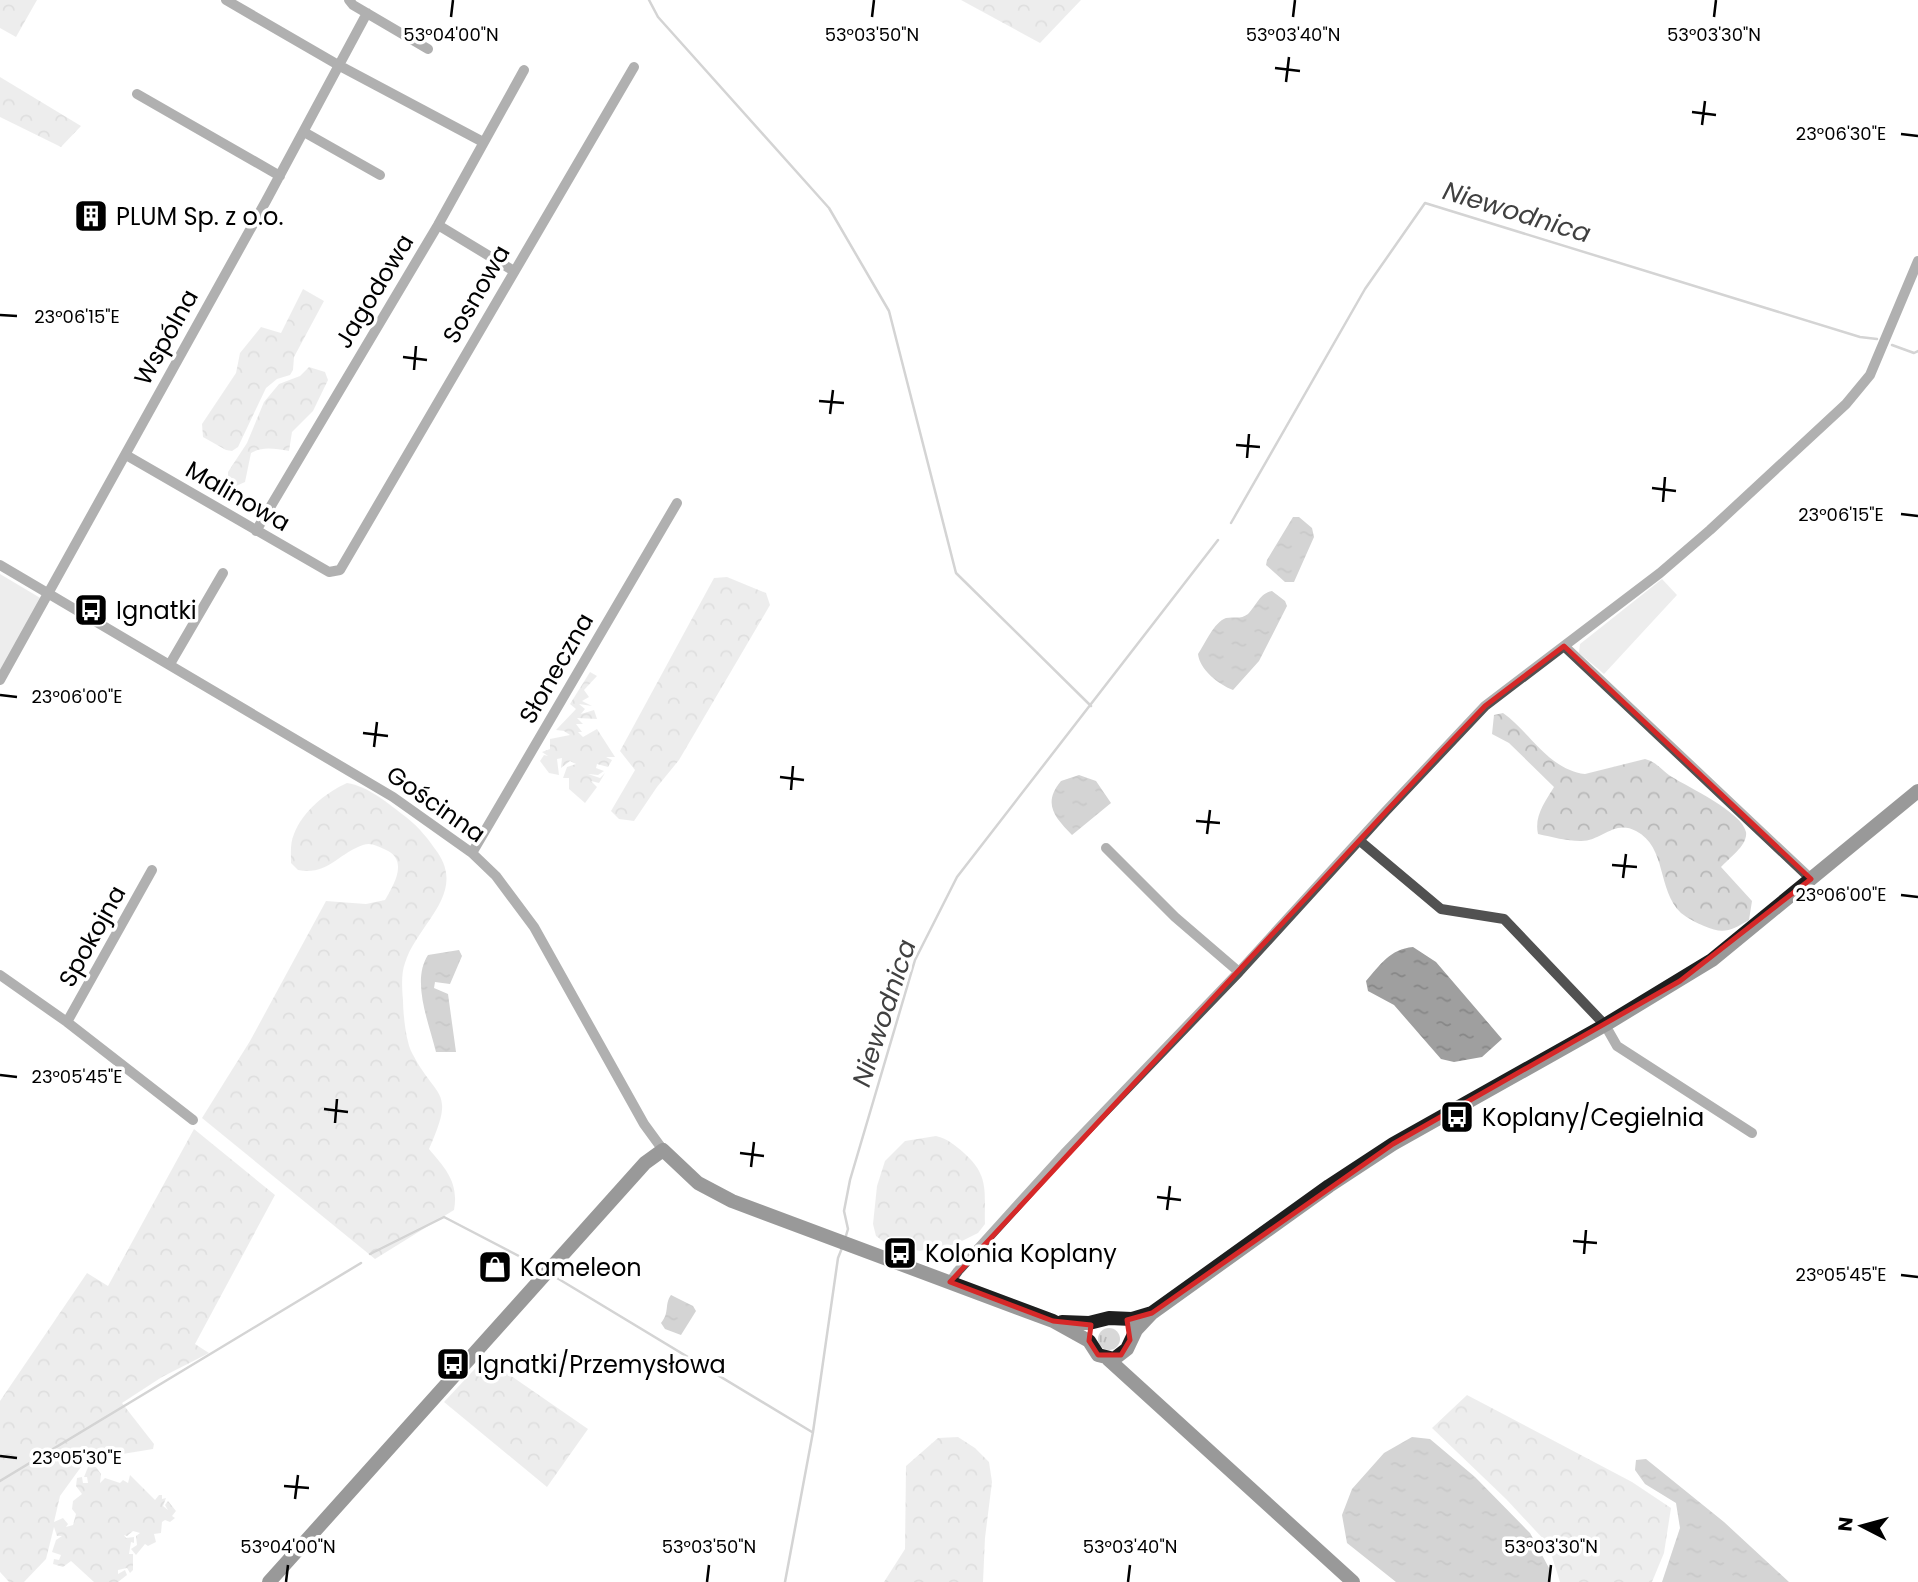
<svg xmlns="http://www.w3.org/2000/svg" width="1918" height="1582" font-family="Poppins,sans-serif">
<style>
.grass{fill:url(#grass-tufts)}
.forest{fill:url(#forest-crowns)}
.green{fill:#d8d8d8}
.water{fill:url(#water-ripples)}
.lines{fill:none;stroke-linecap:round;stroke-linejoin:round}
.stream{stroke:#9f9f9f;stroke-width:2.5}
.street{stroke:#515151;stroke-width:10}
.secondary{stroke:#1e1e1e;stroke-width:14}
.marked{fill:none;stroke:#d62828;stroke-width:5;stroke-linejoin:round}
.ticks{fill:none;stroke:#000;stroke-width:2.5}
.labels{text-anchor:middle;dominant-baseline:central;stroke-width:7;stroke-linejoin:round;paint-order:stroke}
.poi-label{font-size:24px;fill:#000;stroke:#fff;text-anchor:start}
.street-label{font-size:24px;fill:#000;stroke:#fff}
.water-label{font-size:26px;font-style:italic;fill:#404040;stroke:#fff}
.ticks-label{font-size:18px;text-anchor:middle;fill:#000;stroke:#fff;stroke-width:7;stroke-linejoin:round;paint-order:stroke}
</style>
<defs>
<pattern id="grass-tufts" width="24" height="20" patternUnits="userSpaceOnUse" patternTransform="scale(1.75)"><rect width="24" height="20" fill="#d8d8d8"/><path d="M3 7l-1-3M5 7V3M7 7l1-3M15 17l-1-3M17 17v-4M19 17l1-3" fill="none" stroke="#b8b8b8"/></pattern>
<pattern id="forest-crowns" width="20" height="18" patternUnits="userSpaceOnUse" patternTransform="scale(1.75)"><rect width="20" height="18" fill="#d8d8d8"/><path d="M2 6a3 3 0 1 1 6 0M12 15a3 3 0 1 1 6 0" fill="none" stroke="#b8b8b8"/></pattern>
<pattern id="water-ripples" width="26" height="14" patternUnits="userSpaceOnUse" patternTransform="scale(1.75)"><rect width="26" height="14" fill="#9f9f9f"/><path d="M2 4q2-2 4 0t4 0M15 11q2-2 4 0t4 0" fill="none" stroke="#878787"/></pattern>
</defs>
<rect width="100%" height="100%" fill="#fff"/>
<!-- grass -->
<path class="grass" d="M1098 1339a11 11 0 1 1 22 0a11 11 0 1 1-22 0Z"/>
<!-- forest -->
<path class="forest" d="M 0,0 L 37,0 L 16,37 L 0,28 Z
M 961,0 L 1081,0 L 1040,43 Z
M 0,77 L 81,126 L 61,147 L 0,117 Z
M 303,289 L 324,301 L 294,357 L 293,370 L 290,375 L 277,379 L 266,388 L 238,447 L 232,451 L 226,450 L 203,437 L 202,424 L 236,373 L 240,353 L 261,327 L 281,333 Z
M 309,367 L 325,372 L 328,380 L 313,411 L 292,432 L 289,451 C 275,449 263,446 251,453 L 245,482 L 236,486 L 228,481 L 228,472 L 247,443 L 264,402 L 279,384 L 300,376 Z
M 727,577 L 766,593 L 770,605 L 679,760 L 657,787 L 634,821 L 619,819 L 611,811 L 635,770 L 620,751 L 714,578 Z
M 590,672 L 597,676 L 584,690 L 589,697 L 582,701 L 592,706 L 579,704 L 585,709 L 581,714 L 594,710 L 597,719 L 577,718 L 583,724 L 576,724 L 582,732 L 578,732 L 583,737 L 597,729 L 615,757 L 606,757 L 612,760 L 608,767 L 597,764 L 596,768 L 604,771 L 598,775 L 588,774 L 600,778 L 605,773 L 599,783 L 591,781 L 597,787 L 585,803 L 569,789 L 569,778 L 563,778 L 567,767 L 576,764 L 570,761 L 561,768 L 562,758 L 557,759 L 559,775 L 549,773 L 540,761 L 544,755 L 548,756 L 542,752 L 550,749 L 550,739 L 570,735 L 564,731 L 556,730 L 576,709 L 570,704 Z
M 1503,713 C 1530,732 1549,770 1585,774 L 1645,759 C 1657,762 1662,771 1672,777 C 1688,787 1742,812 1746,832 C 1748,845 1729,858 1721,867 L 1752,901 L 1749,920 C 1732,930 1724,935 1704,926 C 1697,923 1687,918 1681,913 C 1657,890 1667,847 1636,831 C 1614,819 1601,842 1580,841 C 1567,841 1552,837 1538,834 C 1534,816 1545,802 1554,787 L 1509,743 L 1492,734 L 1494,715 Z
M 347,783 C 368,786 389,804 406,817 C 420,828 428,839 438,853 C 466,895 417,924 405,963 C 401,973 402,989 403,1000 C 403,1013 406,1042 412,1053 C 437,1101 456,1088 429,1149 C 446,1169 459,1183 454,1210 L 375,1259 L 202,1118 L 250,1041 L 326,901 L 366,904 L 385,900 C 395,883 409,859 384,849 C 377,846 371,842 363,845 C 339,853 327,876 298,870 L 291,863 C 291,853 290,843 294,834 C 303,811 325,793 347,783 Z
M 194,1129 L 275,1195 L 195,1344 L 209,1353 L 162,1377 L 122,1403 L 154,1444 L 153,1449 L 86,1460 L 60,1496 L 54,1522 L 63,1518 L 68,1524 L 66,1527 L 73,1525 L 76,1514 L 72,1509 L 73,1501 L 82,1494 L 76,1486 L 77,1478 L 82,1477 L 83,1483 L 88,1483 L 87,1477 L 84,1477 L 88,1467 L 96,1467 L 101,1474 L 100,1483 L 105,1478 L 120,1483 L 123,1480 L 128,1483 L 130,1475 L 155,1500 L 159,1495 L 162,1495 L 162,1499 L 166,1498 L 163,1506 L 168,1510 L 165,1505 L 168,1501 L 176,1511 L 172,1516 L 175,1518 L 170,1522 L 165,1520 L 162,1522 L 161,1533 L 154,1534 L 156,1542 L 148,1546 L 145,1544 L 136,1555 L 131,1549 L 137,1545 L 136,1536 L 140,1533 L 133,1531 L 127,1536 L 124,1535 L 126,1538 L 134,1537 L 134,1543 L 131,1542 L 129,1554 L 133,1554 L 133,1570 L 130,1573 L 127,1568 L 118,1570 L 118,1574 L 125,1570 L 127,1575 L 118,1582 L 94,1582 L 71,1561 L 63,1567 L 53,1564 L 54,1559 L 59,1560 L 61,1555 L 52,1552 L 56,1540 L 62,1536 L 57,1536 L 54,1527 L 46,1559 L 24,1582 L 9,1582 L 0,1572 L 0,1401 L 87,1273 L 108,1286 Z
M 936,1136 C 948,1139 955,1145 964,1153 C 990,1176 984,1192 985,1224 L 978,1233 L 956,1244 L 920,1251 L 887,1244 L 876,1236 L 873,1224 L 877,1186 L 885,1161 L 905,1141 Z
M 485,1358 L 588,1429 L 547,1487 L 444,1402 Z
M 1467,1395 L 1632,1482 L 1671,1508 L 1664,1553 L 1652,1582 L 1560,1582 L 1548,1544 L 1506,1499 L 1432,1428 Z
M 958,1437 L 975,1448 L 989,1462 L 992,1482 L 985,1538 L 983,1582 L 884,1582 L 905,1549 L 906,1466 L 938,1438 Z"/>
<!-- green -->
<path class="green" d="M 0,574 L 42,599 L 0,673 Z
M 1662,579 L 1677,595 L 1604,674 L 1579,653 L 1580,644 Z"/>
<!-- water -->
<path class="water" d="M 1293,517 L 1299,517 L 1312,528 L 1314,537 L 1294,582 L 1285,582 L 1266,565 L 1267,560 Z
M 1272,591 L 1285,601 L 1287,606 L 1259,661 L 1233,690 C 1218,684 1200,670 1198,654 C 1205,644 1214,622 1226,618 C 1234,616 1240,620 1248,614 C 1256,606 1260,593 1272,591 Z
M 1079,775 L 1096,781 L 1111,803 L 1072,835 C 1055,817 1042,804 1061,781 Z
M 1413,947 L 1436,962 L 1502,1039 L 1482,1057 L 1454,1062 L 1441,1059 L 1394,1005 L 1368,991 L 1366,981 C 1380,965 1390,949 1413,947 Z
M 459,950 L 462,956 L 450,984 L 435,982 L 434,988 L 448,994 L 456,1052 L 436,1052 C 429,1023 411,981 428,955 Z
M 671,1295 L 693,1306 L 696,1311 L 681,1335 L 665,1329 L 661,1323 C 670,1312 664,1305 671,1295 Z
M 1412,1437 L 1430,1439 L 1475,1477 L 1530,1533 L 1549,1568 L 1551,1582 L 1396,1582 L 1347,1543 L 1342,1515 L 1352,1489 L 1384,1453 Z
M 1646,1459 L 1724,1522 L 1789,1582 L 1662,1582 L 1680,1528 L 1676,1503 L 1645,1484 L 1635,1470 L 1636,1460 Z"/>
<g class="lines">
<!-- stream -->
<path class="stream" d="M 649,0 L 658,17 L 829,208 L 889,311 L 956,573 L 1091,706
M 1892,345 L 1914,353 L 1918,351
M 1231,523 L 1365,289 L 1425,203 L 1860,337 L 1877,339
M 845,1239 L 848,1229 L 844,1211 L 850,1180 L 915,960 L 957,877 L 1218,540
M 370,1254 L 444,1217 L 540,1267
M 557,1278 L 812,1432
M 0,1481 L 361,1263
M 785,1582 L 813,1432 L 838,1258 L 842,1248"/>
<!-- street -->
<path class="street" d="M 226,0 L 340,66 L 483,142
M 349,0 L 353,5 L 428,49
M 137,94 L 280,176
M 304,132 L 380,175
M 438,225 L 514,271
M 126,455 L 329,572 L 340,570 L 634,67
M 256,531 L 438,225 L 524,70
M 0,565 L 393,797 L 472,853 L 496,876 L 534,927 L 644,1124 L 663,1150
M 1564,646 L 1811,879
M 170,664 L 223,573
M 0,680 L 266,201 L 367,13
M 1360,841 L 1441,909 L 1504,919 L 1605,1025 L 1617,1046 L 1752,1133
M 1106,848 L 1175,917 L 1239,972
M 472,853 L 677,503
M 0,975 L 67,1022 L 152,870
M 67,1022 L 193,1120
M 950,1282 L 958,1271 L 1064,1154 L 1239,972 L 1385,812 L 1485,706 L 1660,573 L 1710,530 L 1846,404 L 1870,375 L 1918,261"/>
<!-- secondary -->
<path class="secondary" d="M 1062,1322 L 1089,1323 L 1109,1318 L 1132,1319 L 1152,1313
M 1108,1359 L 1353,1582
M 269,1582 L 645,1163 L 663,1150 L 698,1183 L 732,1201 L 1053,1321 L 1089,1341 L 1098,1355 L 1114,1359 L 1127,1349 L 1136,1330 L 1152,1313 L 1329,1186 L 1393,1144 L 1605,1025 L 1712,960 L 1918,791"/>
</g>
<!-- marked area -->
<path d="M0 0H1918V1582H0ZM 1564,646 L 1811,879 L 1680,981 L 1393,1144 L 1152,1313 L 1127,1320 L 1130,1340 L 1121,1355 L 1098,1355 L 1089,1341 L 1091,1325 L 1053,1321 L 950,1282 L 1443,750 L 1485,706 Z" fill="#fff" fill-opacity=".55" fill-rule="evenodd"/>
<path class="marked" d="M 1564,646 L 1811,879 L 1680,981 L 1393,1144 L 1152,1313 L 1127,1320 L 1130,1340 L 1121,1355 L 1098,1355 L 1089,1341 L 1091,1325 L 1053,1321 L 950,1282 L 1443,750 L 1485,706 Z"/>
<!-- ticks -->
<path class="ticks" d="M 451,17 L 453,0M 872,17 L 874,0M 1293,17 L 1295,0M 1714,17 L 1716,0M 1275,68 L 1300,71M 1286,82 L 1289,57M 1692,112 L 1716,115M 1702,125 L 1705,101M 1901,134 L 1918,136M 0,315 L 17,316M 403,357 L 427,360M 414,370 L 416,346M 819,401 L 844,403M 830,414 L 833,390M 1236,445 L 1260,447M 1247,458 L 1249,434M 1652,488 L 1676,491M 1663,502 L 1665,477M 1901,514 L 1918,516M 0,695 L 17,697M 363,733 L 388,736M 374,747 L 377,722M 780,777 L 804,780M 791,790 L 793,766M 1196,821 L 1220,823M 1207,834 L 1210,810M 1612,865 L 1637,867M 1623,878 L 1626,854M 1901,895 L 1918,897M 0,1075 L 17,1077M 324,1109 L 348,1112M 335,1123 L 337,1099M 740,1153 L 764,1156M 751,1167 L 754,1142M 1157,1197 L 1181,1200M 1167,1210 L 1170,1186M 1573,1241 L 1597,1243M 1584,1254 L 1586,1230M 1901,1275 L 1918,1277M 0,1456 L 17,1458M 284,1486 L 309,1488M 295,1499 L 298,1475M 286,1582 L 288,1565M 707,1582 L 709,1565M 1128,1582 L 1130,1565M 1549,1582 L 1551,1565"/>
<!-- icons -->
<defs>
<symbol id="building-square" viewBox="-11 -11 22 22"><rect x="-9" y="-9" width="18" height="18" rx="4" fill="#000" stroke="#fff"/><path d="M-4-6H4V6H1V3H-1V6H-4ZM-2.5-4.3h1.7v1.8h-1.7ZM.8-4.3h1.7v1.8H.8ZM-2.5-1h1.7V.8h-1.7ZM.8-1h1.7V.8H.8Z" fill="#fff"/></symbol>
<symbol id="bus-square" viewBox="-11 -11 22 22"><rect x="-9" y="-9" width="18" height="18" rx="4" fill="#000" stroke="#fff"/><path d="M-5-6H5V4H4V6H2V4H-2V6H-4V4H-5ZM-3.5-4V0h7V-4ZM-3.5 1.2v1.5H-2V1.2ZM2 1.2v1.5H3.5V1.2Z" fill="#fff"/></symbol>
<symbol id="shop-square" viewBox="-11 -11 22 22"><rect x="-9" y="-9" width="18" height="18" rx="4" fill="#000" stroke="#fff"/><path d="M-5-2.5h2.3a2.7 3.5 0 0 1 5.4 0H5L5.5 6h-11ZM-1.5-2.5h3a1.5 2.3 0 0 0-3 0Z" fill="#fff"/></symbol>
</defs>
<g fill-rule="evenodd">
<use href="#building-square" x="72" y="197" width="38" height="38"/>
<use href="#bus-square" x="72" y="591" width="38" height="38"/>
<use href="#bus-square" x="1438" y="1098" width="38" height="38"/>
<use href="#bus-square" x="881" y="1234" width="38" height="38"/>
<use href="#shop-square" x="476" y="1248" width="38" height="38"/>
<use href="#bus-square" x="434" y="1345" width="38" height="38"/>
</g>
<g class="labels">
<!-- poi labels -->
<g class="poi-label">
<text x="116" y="216">PLUM Sp. z o.o.</text>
<text x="116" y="610">Ignatki</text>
<text x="1482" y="1117">Koplany/Cegielnia</text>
<text x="925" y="1253">Kolonia Koplany</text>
<text x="520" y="1267">Kameleon</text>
<text x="477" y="1364">Ignatki/Przemysłowa</text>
</g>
<!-- street labels -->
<g class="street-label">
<text transform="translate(374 291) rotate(-59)">Jagodowa</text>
<text transform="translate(476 294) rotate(-60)">Sosnowa</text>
<text transform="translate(166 337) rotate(-61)">Wspólna</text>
<text transform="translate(238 496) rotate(30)">Malinowa</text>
<text transform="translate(556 668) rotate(-60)">Słoneczna</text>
<text transform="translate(436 804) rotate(35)">Gościnna</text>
<text transform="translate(92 936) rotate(-61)">Spokojna</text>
</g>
<!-- water labels -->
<g class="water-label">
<text transform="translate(1517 212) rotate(17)">Niewodnica</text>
<text transform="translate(884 1013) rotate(-72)">Niewodnica</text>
</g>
</g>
<g class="ticks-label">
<text x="451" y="41">53°04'00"N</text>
<text x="872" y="41">53°03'50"N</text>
<text x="1293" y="41">53°03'40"N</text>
<text x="1714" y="41">53°03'30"N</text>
<text x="1841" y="140">23°06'30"E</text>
<text x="77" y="323">23°06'15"E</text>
<text x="1841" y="521">23°06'15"E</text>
<text x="77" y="703">23°06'00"E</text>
<text x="1841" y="901">23°06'00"E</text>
<text x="77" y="1083">23°05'45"E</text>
<text x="1841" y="1281">23°05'45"E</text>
<text x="77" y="1464">23°05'30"E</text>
<text x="288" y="1553">53°04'00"N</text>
<text x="709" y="1553">53°03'50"N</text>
<text x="1130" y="1553">53°03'40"N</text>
<text x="1551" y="1553">53°03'30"N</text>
</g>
<!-- north arrow -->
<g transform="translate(1862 1526) rotate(276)" stroke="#ffffff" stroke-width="5" paint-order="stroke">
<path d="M0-5L12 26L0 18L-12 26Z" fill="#000000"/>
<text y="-10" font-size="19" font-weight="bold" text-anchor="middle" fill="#000000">N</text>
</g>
</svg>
